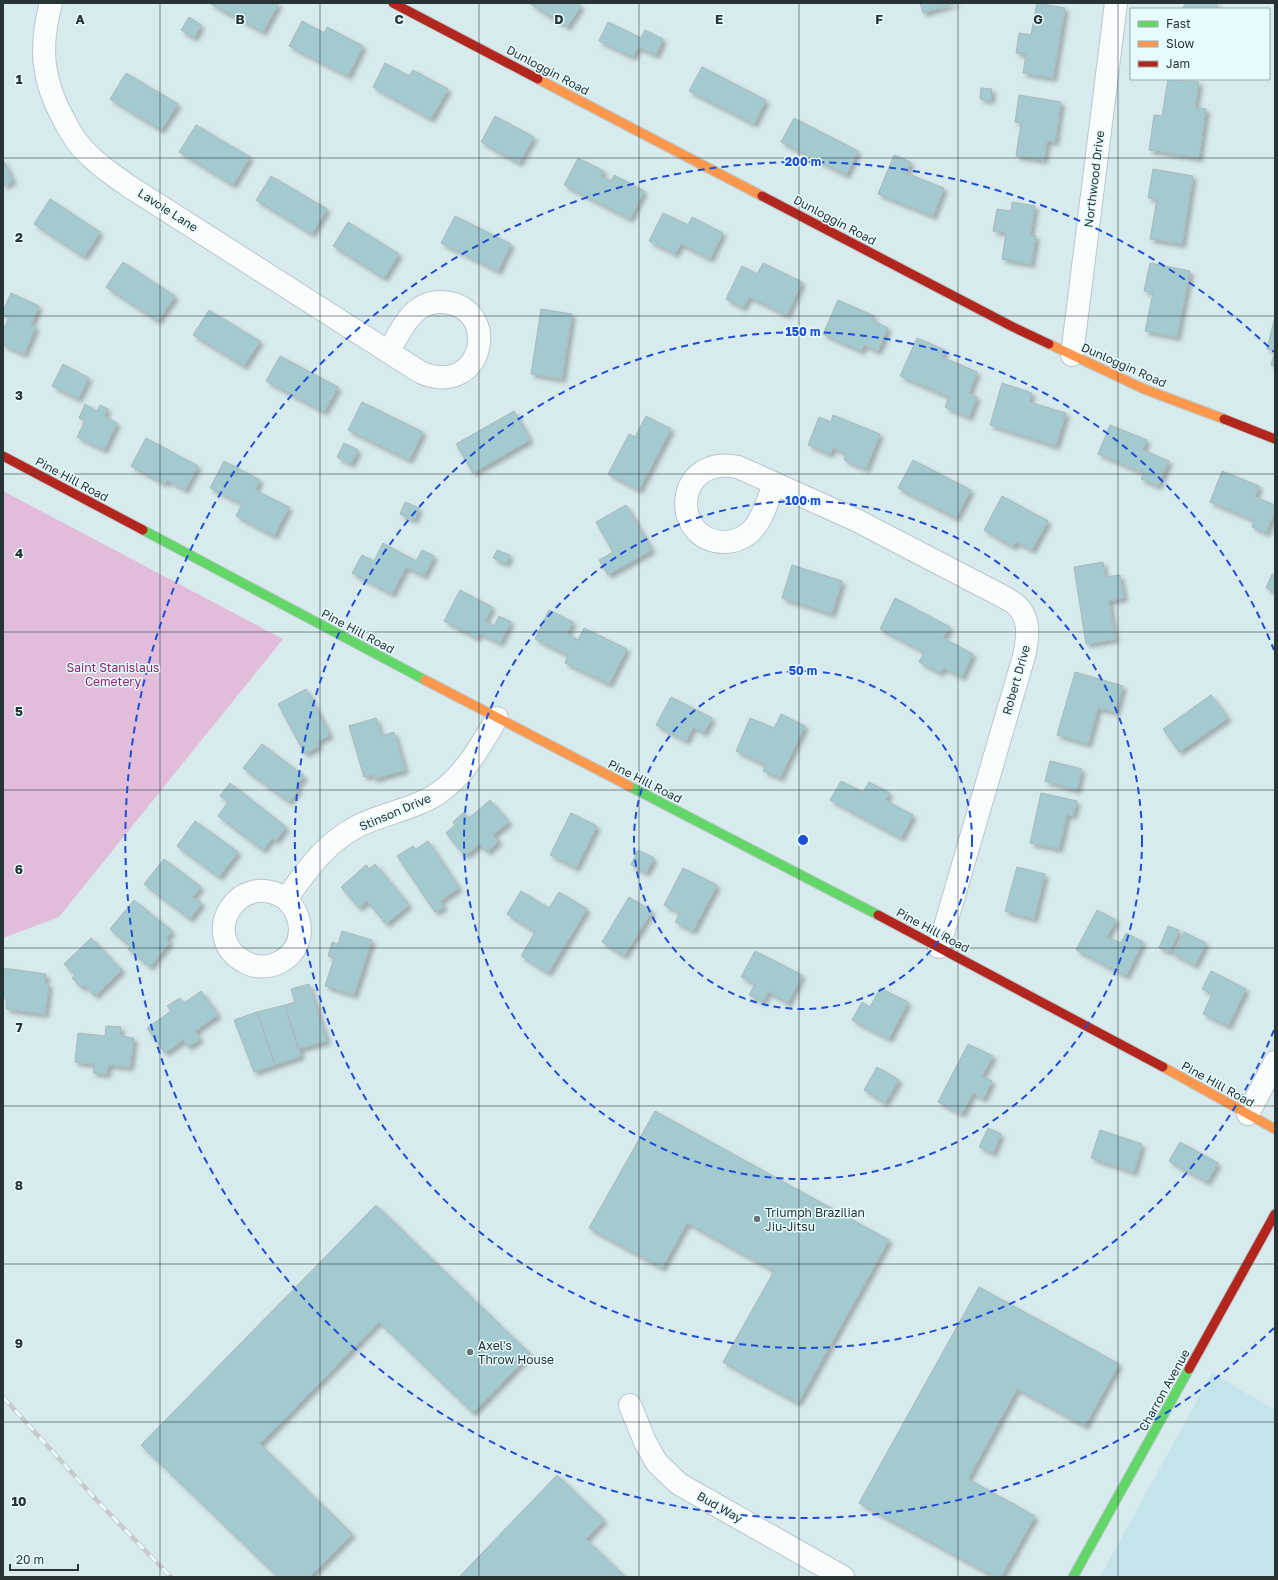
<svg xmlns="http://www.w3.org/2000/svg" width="1278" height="1580" font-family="'Golos Text',sans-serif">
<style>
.built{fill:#c5e4e9}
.green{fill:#e1bdd9}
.building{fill:#a3cacf;stroke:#aab8ba;filter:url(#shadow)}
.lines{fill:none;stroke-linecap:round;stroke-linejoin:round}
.street-casing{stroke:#b9c7ca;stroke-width:24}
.fast-casing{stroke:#b9c7ca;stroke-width:11}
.slow-casing{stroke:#b9c7ca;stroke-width:11}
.jam-casing{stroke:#b9c7ca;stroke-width:11}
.street{stroke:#f9fcfc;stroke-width:22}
.fast{stroke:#63d668;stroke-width:9}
.slow{stroke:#ff974d;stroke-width:9}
.jam{stroke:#b3261e;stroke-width:9}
.rail-casing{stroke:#c5cbcb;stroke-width:4.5}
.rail{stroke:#e7fbfd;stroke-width:3;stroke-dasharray:9;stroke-linecap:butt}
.grid{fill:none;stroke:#273436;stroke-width:1;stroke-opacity:0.55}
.ring{fill:none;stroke:#1d4ed8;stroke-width:2;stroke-dasharray:7 5}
.poi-dot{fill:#657476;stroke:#e7fbfd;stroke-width:1.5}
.labels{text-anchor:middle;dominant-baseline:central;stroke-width:3;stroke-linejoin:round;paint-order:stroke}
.street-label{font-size:12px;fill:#273436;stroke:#e7fbfd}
.park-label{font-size:12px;fill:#8e266e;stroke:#e7fbfd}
.poi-label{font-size:12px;fill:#273436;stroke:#e7fbfd;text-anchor:start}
.grid-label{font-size:13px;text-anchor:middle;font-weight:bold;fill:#273436;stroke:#e7fbfd;stroke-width:3;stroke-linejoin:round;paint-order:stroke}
.centre{fill:#1d4ed8;stroke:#e7fbfd;stroke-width:2}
.ring-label{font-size:12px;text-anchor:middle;font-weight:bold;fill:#1d4ed8;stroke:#e7fbfd;stroke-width:3;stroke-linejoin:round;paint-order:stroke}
</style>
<defs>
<filter id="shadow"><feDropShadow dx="3.5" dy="3.5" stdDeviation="2" flood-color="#0004"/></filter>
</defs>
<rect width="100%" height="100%" fill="#d7eaed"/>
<!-- built -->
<path class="built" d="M 1212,1373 L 1275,1410 L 1275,1577 L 1100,1577 Z"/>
<!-- green -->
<path class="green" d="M 3,491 L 283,639 L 59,917 L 3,938 Z"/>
<!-- building -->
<path class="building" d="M 209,3 L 279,3 L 263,32 Z
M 529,3 L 577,3 L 581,6 L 567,27 Z
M 920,3 L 957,3 L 923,13 Z
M 1037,3 L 1065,8 L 1053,78 L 1023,73 L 1026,54 L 1016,53 L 1019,33 L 1031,35 Z
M 1185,3 L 1217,3 L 1216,9 L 1183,9 Z
M 189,17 L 201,25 L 194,38 L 181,30 Z
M 302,21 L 324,33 L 327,27 L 363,46 L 348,76 L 289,46 Z
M 608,22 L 641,38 L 645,30 L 663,39 L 656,55 L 638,47 L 633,57 L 599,41 Z
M 385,63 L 409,76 L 413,70 L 448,89 L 431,119 L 373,87 Z
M 702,67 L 766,100 L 754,124 L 689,91 Z
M 126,73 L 178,104 L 161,130 L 110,99 Z
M 1168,79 L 1199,82 L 1195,107 L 1206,109 L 1199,158 L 1149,150 L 1154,115 L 1162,116 Z
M 981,88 L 992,89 L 991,100 L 980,99 Z
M 1019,95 L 1061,102 L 1055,142 L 1047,141 L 1044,160 L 1016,156 L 1021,123 L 1015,122 Z
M 495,116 L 534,137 L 519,163 L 481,142 Z
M 794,118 L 858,151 L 846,175 L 781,142 Z
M 196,125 L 250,157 L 233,185 L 179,152 Z
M 894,155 L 911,162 L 906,173 L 944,188 L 933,216 L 878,194 Z
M 578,158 L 604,171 L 601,176 L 611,181 L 614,175 L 644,191 L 630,219 L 564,185 Z
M 3,159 L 13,181 L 3,186 Z
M 1153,169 L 1193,176 L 1182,244 L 1150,239 L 1157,199 L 1148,198 Z
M 271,176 L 327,209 L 312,234 L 256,200 Z
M 50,199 L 100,232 L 84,257 L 34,224 Z
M 1012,202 L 1035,206 L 1030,235 L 1036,236 L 1031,264 L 1002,259 L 1006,233 L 993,231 L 997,209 L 1011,211 Z
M 663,213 L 688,225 L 692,217 L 723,233 L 710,259 L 681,244 L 675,254 L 649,241 Z
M 455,216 L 511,244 L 498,271 L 441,243 Z
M 348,222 L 399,254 L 384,278 L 333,246 Z
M 123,262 L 175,296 L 158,321 L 106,287 Z
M 763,263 L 802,282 L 787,315 L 749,297 L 743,308 L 726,299 L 742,266 L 757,274 Z
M 1150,263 L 1190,271 L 1177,337 L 1145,331 L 1153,293 L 1144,291 Z
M 11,293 L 39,306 L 31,325 L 36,327 L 24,354 L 3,345 L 3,330 L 9,318 L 3,315 L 3,311 Z
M 838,300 L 874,316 L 872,320 L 888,328 L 878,351 L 864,345 L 861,351 L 823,334 Z
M 541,309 L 572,314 L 562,379 L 531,374 Z
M 209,310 L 260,341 L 244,366 L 193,335 Z
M 1275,316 L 1275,366 L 1271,365 L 1275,350 L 1267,349 Z
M 917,338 L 945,350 L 942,357 L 977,372 L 969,393 L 977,397 L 969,417 L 945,407 L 949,397 L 900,376 Z
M 280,356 L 338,387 L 324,412 L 266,381 Z
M 63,364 L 89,378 L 78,399 L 52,386 Z
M 1002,383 L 1032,393 L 1029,402 L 1066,413 L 1056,446 L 990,425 Z
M 362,402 L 423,432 L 409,460 L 348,430 Z
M 85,404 L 97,411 L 100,405 L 108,409 L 104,416 L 117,423 L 104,450 L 77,437 L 85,421 L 79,418 Z
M 514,411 L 530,440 L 473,473 L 456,444 Z
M 833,415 L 880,434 L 866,469 L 844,460 L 846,454 L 833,448 L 830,454 L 808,445 L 819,417 L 831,422 Z
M 646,416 L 671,429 L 639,490 L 608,474 L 629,434 L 635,437 Z
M 1110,425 L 1147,440 L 1143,450 L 1169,461 L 1158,486 L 1141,479 L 1144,473 L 1098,454 Z
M 146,438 L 198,466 L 185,490 L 167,480 L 165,484 L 131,466 Z
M 344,443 L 358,450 L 351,464 L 337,457 Z
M 913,460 L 971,490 L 956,518 L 898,488 Z
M 224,461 L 260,480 L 255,490 L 289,507 L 274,536 L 236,516 L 242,504 L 210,488 Z
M 1222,471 L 1259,486 L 1255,497 L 1275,505 L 1275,511 L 1266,533 L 1252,527 L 1254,520 L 1210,502 Z
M 1002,496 L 1048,521 L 1032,550 L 1016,542 L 1013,547 L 984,530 Z
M 405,502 L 419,508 L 414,520 L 400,514 Z
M 626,505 L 652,550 L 608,575 L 599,560 L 613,552 L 596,522 Z
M 383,543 L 416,561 L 422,550 L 434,556 L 424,576 L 406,567 L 392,594 L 352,573 L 362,555 L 374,561 Z
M 497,550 L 510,555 L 506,564 L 493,558 Z
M 1103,562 L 1105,577 L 1120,575 L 1124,598 L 1109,601 L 1115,639 L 1086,644 L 1074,567 Z
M 792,565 L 842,581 L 832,614 L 782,598 Z
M 1272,574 L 1275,575 L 1275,592 L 1266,588 Z
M 460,590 L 492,607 L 485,621 L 494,626 L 499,616 L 511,622 L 500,643 L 479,633 L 477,638 L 444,621 Z
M 895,598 L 950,627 L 943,638 L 973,654 L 962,677 L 944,668 L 940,673 L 919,662 L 924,652 L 880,629 Z
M 549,610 L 573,622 L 567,634 L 578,640 L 584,628 L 627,649 L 609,684 L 565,663 L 568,655 L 535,639 Z
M 1075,672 L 1123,686 L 1116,712 L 1098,708 L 1088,744 L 1057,735 Z
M 306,689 L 330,735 L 317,742 L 319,746 L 305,754 L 278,704 Z
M 1211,695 L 1228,718 L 1179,752 L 1163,729 Z
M 671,697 L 712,718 L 704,733 L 693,727 L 686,741 L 656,725 Z
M 781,714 L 805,726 L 780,778 L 763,771 L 766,765 L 736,751 L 750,718 L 774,728 Z
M 376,718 L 381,736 L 394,732 L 405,770 L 374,779 L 372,775 L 364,777 L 349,726 Z
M 262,744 L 304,776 L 296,787 L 299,789 L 289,802 L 243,768 Z
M 1050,761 L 1082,769 L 1077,790 L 1045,781 Z
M 841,781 L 863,792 L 869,782 L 890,793 L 885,800 L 913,815 L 901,838 L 830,800 Z
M 230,783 L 286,827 L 276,841 L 272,838 L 263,850 L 218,816 L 228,802 L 220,796 Z
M 1041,793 L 1077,801 L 1073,816 L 1067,814 L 1059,849 L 1030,843 Z
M 490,800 L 509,822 L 493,835 L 499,841 L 487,852 L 480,844 L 465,856 L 446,833 L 455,825 L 453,822 L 464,812 L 469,818 Z
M 571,813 L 597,826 L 576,868 L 550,855 Z
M 195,821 L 238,852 L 219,877 L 177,846 Z
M 428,841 L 459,888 L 440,901 L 444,907 L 435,912 L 397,856 L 413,846 L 416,849 Z
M 638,850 L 654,858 L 646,873 L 631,865 Z
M 164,859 L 201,887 L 193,897 L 202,903 L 190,919 L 144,884 Z
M 375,864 L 409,905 L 386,924 L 367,901 L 359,908 L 341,887 L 366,865 L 369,869 Z
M 1017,867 L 1045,874 L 1034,919 L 1005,911 Z
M 683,868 L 717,885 L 693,931 L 675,922 L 680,913 L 664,905 Z
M 521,891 L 549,908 L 559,892 L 587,909 L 548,973 L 521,956 L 535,932 L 507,914 Z
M 629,897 L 652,911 L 624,956 L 602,942 Z
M 134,900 L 172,931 L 166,939 L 170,942 L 150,967 L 128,949 L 130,946 L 110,929 Z
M 1097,910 L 1116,920 L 1107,937 L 1121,943 L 1126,933 L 1143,942 L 1126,976 L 1076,950 Z
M 1168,926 L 1179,930 L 1170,952 L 1159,948 Z
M 342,931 L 372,940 L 354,995 L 325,986 L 334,958 L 328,956 L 332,942 L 338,944 Z
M 1184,932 L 1206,943 L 1195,965 L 1173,954 Z
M 91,938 L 122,970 L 95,996 L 85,985 L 82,988 L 72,978 L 75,975 L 64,964 Z
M 755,951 L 802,975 L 788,1003 L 768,992 L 763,1002 L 749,995 L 755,984 L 741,977 Z
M 3,968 L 46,974 L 45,984 L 49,984 L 45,1014 L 6,1009 L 7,999 L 3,998 Z
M 1211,971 L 1246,989 L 1228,1026 L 1203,1014 L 1212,994 L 1202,989 Z
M 309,984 L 327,1041 L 298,1049 L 285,1005 L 295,1002 L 291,989 Z
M 880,988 L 908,1002 L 889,1039 L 852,1020 L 862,1002 L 870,1007 Z
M 201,991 L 218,1015 L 195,1031 L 200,1039 L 188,1047 L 183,1040 L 165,1053 L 147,1028 L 171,1011 L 167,1006 L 180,998 L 184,1003 Z
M 285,1005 L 301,1056 L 275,1065 L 257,1012 Z
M 257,1012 L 275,1065 L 254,1072 L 234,1020 Z
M 106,1026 L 121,1027 L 120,1036 L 134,1038 L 130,1067 L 108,1065 L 107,1074 L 93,1073 L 94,1064 L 75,1062 L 78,1033 L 105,1036 Z
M 968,1044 L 993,1056 L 982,1076 L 992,1081 L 983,1099 L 973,1093 L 962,1114 L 938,1102 Z
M 877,1067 L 899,1080 L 885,1103 L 864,1090 Z
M 655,1111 L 889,1240 L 798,1403 L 723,1362 L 774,1271 L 687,1223 L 662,1268 L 589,1228 Z
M 988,1128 L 1001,1134 L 993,1153 L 979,1147 Z
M 1100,1130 L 1142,1144 L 1134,1172 L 1091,1158 Z
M 1180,1142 L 1218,1163 L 1207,1182 L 1169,1161 Z
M 376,1205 L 530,1354 L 473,1413 L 379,1322 L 260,1444 L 352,1534 L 310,1577 L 278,1577 L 141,1445 Z
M 979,1287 L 1119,1364 L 1085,1426 L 1017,1389 L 968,1479 L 1035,1516 L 1001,1577 L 995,1577 L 859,1503 Z
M 557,1475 L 604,1520 L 586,1539 L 625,1577 L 459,1577 Z"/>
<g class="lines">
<defs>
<path id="street" d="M 51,3 C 39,47 42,81 64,120 C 71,134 79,147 91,157 C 102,168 115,176 127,185 L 420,372 C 480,399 502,315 450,303 C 440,301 429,302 420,308 C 406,317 397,338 388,352
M 1072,355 L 1116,3
M 774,484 C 768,499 764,516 754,528 C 747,537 735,542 724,542 C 670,541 673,454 738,467 L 856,520 L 1000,595 C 1005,598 1012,601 1016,605 C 1031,618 1028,638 1024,656 L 939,947
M 286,899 C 239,867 197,937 245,962 C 255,968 269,968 280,962 C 306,948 305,917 286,899 C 308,869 324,844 358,826 C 384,813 416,809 440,792 C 466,773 481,745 497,718
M 1248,1114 L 1275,1062
M 630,1405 L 645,1442 L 657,1463 L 679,1484 L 843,1577"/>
<path id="fast" d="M 143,530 L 425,680
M 629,786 L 878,915
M 1073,1577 L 1189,1369"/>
<path id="slow" d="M 538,79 L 762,196
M 1049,344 L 1144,389 L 1224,419
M 425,680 L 629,786
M 1163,1067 L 1275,1129"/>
<path id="jam" d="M 393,3 L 538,79
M 762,196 L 1013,327 L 1049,344
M 1224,419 L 1275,439
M 3,456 L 143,530
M 878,915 L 1163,1067
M 1189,1369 L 1275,1214"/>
</defs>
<!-- street casing -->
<use href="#street" class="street-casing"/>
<!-- fast casing -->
<use href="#fast" class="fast-casing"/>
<!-- slow casing -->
<use href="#slow" class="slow-casing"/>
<!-- jam casing -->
<use href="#jam" class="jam-casing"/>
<!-- street -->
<use href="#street" class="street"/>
<!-- fast -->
<use href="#fast" class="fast"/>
<!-- slow -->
<use href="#slow" class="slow"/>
<!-- jam -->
<use href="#jam" class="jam"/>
<defs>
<path id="rail" d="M 3,1397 L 103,1507 L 171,1577"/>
</defs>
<!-- rail casing -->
<use href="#rail" class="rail-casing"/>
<!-- rail -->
<use href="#rail" class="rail"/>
</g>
<!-- grid -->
<path class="grid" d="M 160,3 L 160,1577M 320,3 L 320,1577M 479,3 L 479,1577M 639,3 L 639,1577M 799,3 L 799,1577M 958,3 L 958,1577M 1118,3 L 1118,1577M 3,158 L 1275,158M 3,316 L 1275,316M 3,474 L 1275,474M 3,632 L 1275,632M 3,790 L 1275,790M 3,948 L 1275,948M 3,1106 L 1275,1106M 3,1264 L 1275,1264M 3,1422 L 1275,1422"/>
<!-- distance rings -->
<g class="ring">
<circle cx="803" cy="840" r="169"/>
<circle cx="803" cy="840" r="339"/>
<path d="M1274 1030A508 508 0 1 1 1274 650"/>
<path d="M1274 1328A678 678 0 1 1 1274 352"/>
</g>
<!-- markers -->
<g class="poi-dot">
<circle cx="757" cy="1219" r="4"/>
<circle cx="470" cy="1352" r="4"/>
</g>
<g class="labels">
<!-- street labels -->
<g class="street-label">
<text transform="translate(548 70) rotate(28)">Dunloggin Road</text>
<text transform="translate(1094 179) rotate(-83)">Northwood Drive</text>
<text transform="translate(168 210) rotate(33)">Lavoie Lane</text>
<text transform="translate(835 220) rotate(28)">Dunloggin Road</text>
<text transform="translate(1124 365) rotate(24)">Dunloggin Road</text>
<text transform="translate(72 479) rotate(28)">Pine Hill Road</text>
<text transform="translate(358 631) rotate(28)">Pine Hill Road</text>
<text transform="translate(1016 680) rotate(-74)">Robert Drive</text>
<text transform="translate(645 781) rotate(27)">Pine Hill Road</text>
<text transform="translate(395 812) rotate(-23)">Stinson Drive</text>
<text transform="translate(933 930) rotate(28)">Pine Hill Road</text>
<text transform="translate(1218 1084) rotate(29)">Pine Hill Road</text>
<text transform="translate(1164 1390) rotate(-61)">Charron Avenue</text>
<text transform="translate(720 1507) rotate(30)">Bud Way</text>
</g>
<!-- park labels -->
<g class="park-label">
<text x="113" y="667">Saint Stanislaus<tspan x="113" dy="14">Cemetery</tspan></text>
</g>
<!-- poi labels -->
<g class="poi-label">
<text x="765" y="1212">Triumph Brazilian<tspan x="765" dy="14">Jiu-Jitsu</tspan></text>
<text x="478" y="1345">Axel's<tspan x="478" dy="14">Throw House</tspan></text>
</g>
</g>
<g class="grid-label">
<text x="80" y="24">A</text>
<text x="240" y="24">B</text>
<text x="399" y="24">C</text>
<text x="559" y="24">D</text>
<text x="719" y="24">E</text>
<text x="879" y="24">F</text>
<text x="1038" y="24">G</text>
<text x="19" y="84">1</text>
<text x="19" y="242">2</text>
<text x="19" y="400">3</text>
<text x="19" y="558">4</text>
<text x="19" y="716">5</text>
<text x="19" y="874">6</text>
<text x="19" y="1032">7</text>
<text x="19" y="1190">8</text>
<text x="19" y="1348">9</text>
<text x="19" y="1506">10</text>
</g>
<circle cx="803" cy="840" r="6" class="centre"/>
<g class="ring-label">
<text x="803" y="166">200 m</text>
<text x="803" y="336">150 m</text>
<text x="803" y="505">100 m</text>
<text x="803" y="675">50 m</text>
</g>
<!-- border -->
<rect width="1278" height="1580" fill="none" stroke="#273436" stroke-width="8"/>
<!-- legend -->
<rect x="1130" y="8" width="140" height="72" fill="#e7fbfd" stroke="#9aabad"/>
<rect x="1138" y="21" width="20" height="6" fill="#63d668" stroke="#9aabad"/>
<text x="1166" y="28" font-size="12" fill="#273436">Fast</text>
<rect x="1138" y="41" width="20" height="6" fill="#ff974d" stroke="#9aabad"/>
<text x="1166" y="48" font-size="12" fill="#273436">Slow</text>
<rect x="1138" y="61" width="20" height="6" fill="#b3261e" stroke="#9aabad"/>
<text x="1166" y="68" font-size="12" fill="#273436">Jam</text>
<!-- scale -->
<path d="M10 1564v6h68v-6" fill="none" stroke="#273436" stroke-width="2"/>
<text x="16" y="1564" font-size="12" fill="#273436" stroke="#e7fbfd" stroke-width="3" paint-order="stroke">20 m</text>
</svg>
